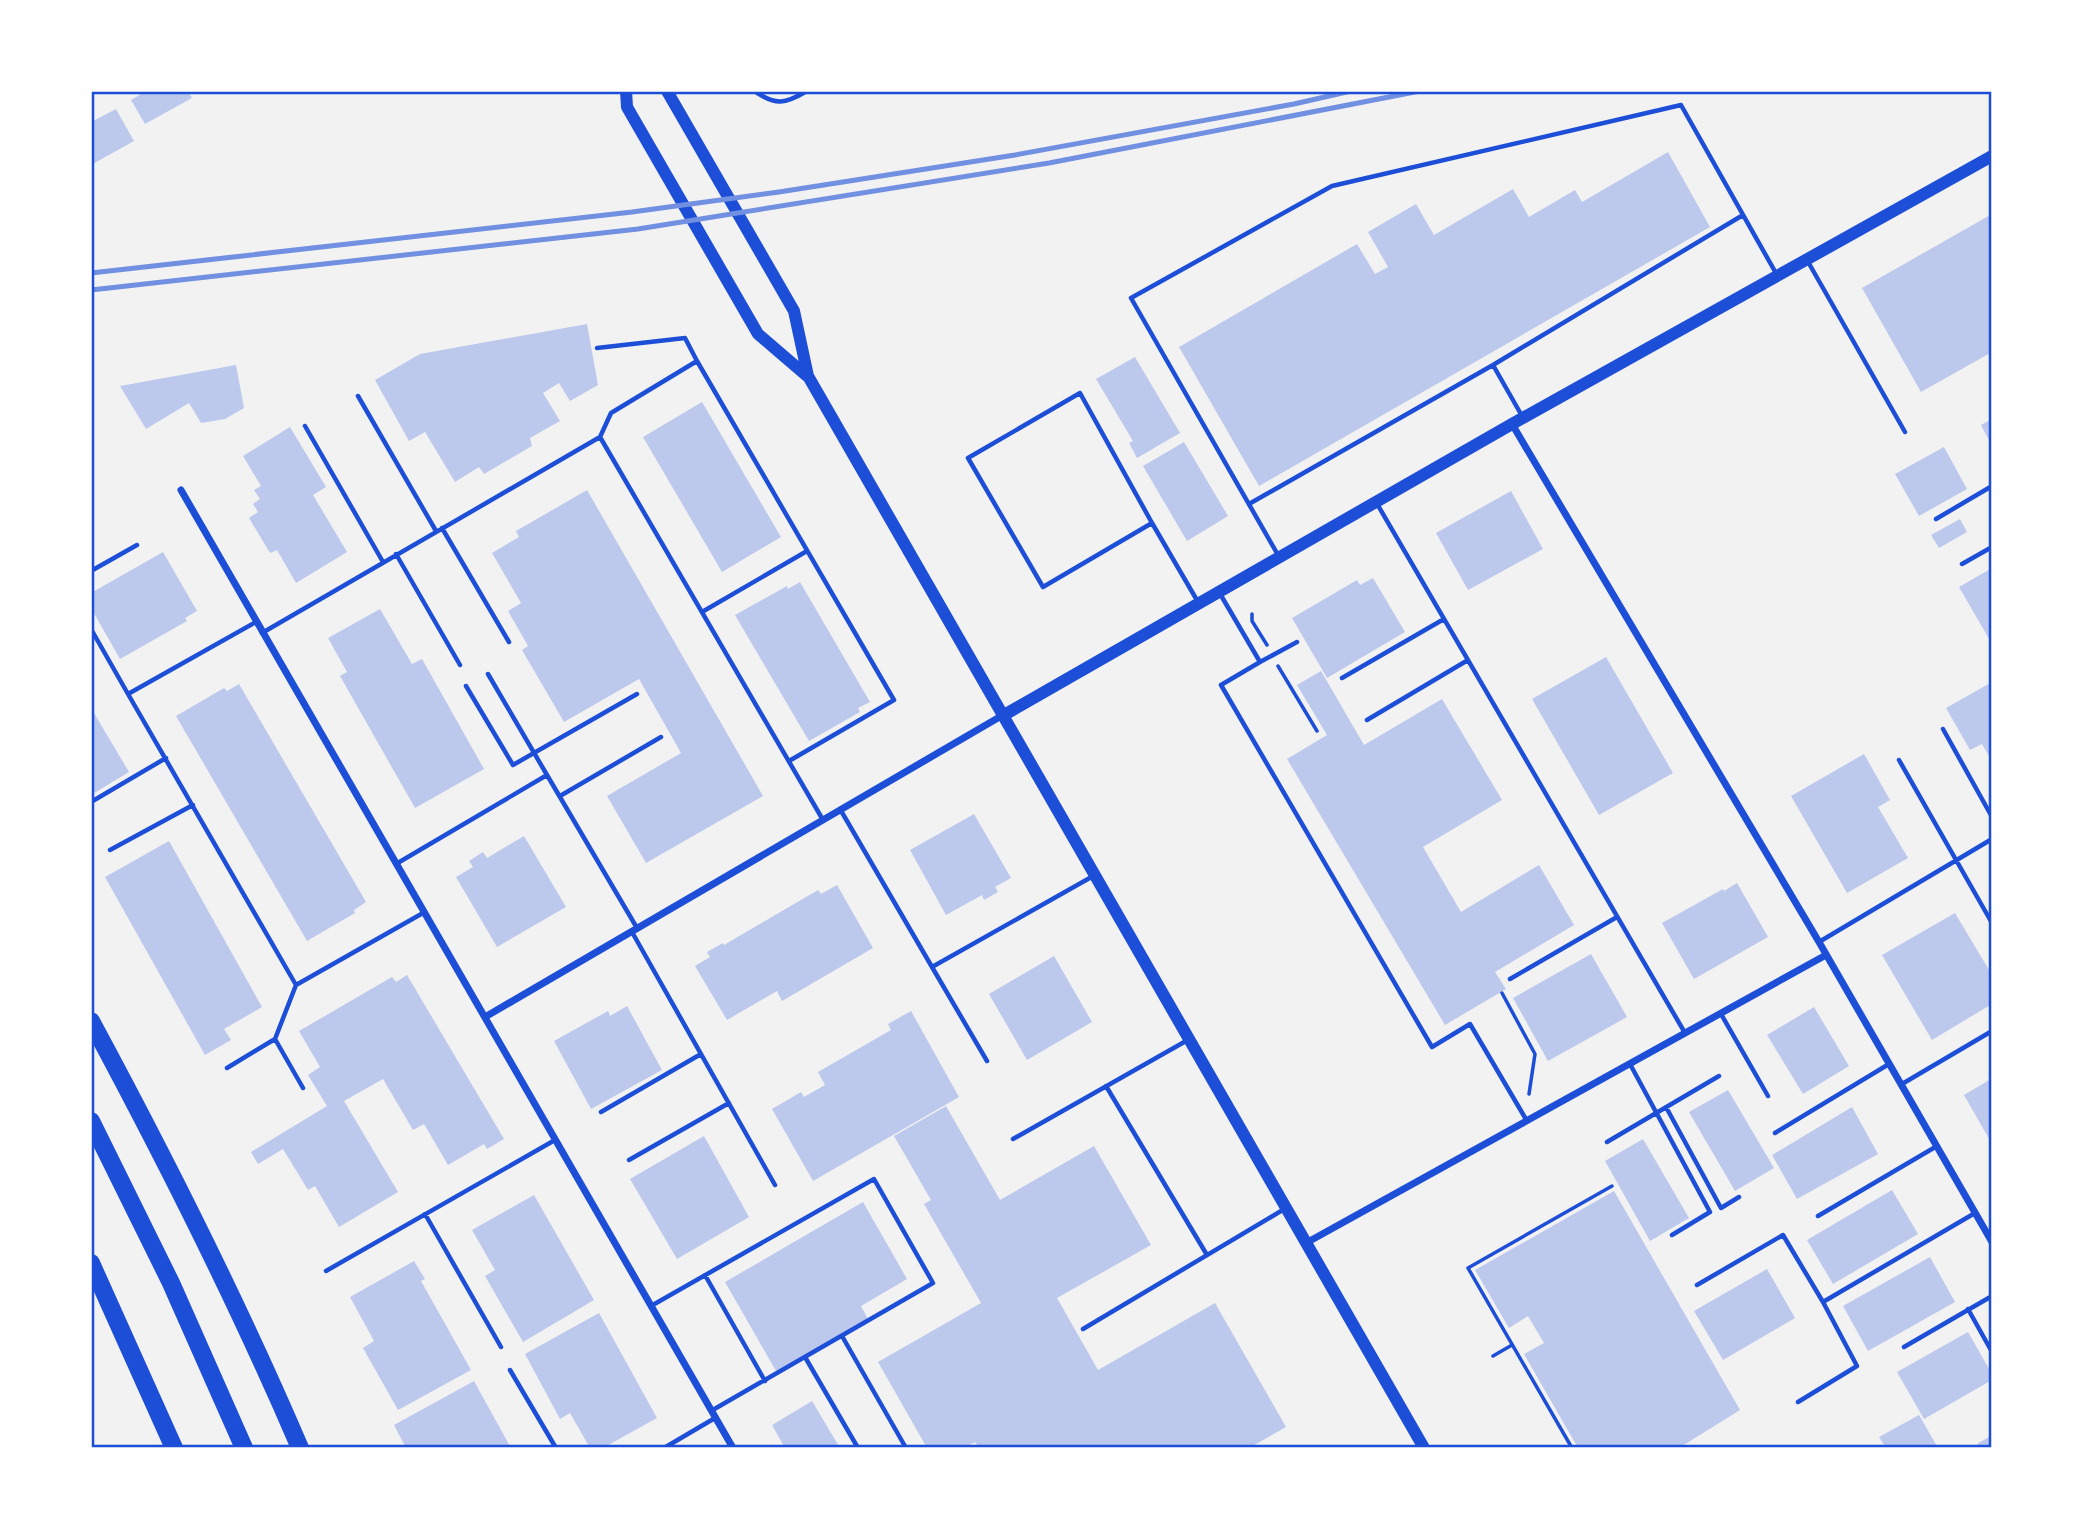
<svg xmlns="http://www.w3.org/2000/svg" width="2083" height="1539" font-family="Overpass,sans-serif">
<style>
.building{fill:#bdc9ec}
.lines{fill:none;stroke-linecap:round;stroke-linejoin:round}
.path{stroke:#1d4ed8;stroke-width:3.5}
.service{stroke:#1d4ed8;stroke-width:4.5}
.minor{stroke:#1d4ed8;stroke-width:7}
.tertiary{stroke:#1d4ed8;stroke-width:12}
.secondary{stroke:#1d4ed8;stroke-width:12}
.motorway{stroke:#1d4ed8;stroke-width:18}
.rail{stroke:#7290e2;stroke-width:5}
.neatline{fill:none;stroke:#1d4ed8;stroke-width:2.5}
</style>
<rect width="100%" height="100%" fill="#f2f2f2"/>
<!-- building -->
<path class="building" d="M 146,91 L 188,91 L 192,98 L 145,124 L 131,100 Z
M 116,109 L 134,141 L 91,165 L 91,122 Z
M 1668,152 L 1710,227 L 1259,486 L 1179,347 L 1357,244 L 1375,274 L 1388,267 L 1368,232 L 1416,204 L 1434,235 L 1513,189 L 1529,217 L 1575,190 L 1582,202 Z
M 1992,214 L 1992,352 L 1921,392 L 1862,288 Z
M 587,324 L 598,385 L 570,401 L 559,383 L 543,393 L 560,421 L 530,438 L 532,446 L 484,474 L 479,467 L 455,482 L 425,432 L 409,441 L 375,380 L 420,354 Z
M 1135,357 L 1180,433 L 1137,458 L 1129,443 L 1133,441 L 1096,379 Z
M 236,365 L 244,408 L 225,419 L 201,423 L 189,403 L 146,429 L 120,386 Z
M 702,402 L 781,537 L 722,572 L 643,437 Z
M 1992,419 L 1992,446 L 1981,425 Z
M 290,427 L 326,487 L 313,495 L 347,552 L 296,583 L 277,550 L 270,553 L 249,518 L 258,512 L 253,504 L 260,499 L 254,490 L 261,486 L 243,456 Z
M 1184,442 L 1228,516 L 1187,541 L 1143,466 Z
M 1944,447 L 1967,489 L 1919,516 L 1895,474 Z
M 587,490 L 763,796 L 646,863 L 607,796 L 681,753 L 639,679 L 564,722 L 522,650 L 528,646 L 508,611 L 521,603 L 492,553 L 519,537 L 516,531 Z
M 1511,491 L 1543,549 L 1468,590 L 1436,533 Z
M 1960,519 L 1967,532 L 1939,548 L 1931,535 Z
M 163,552 L 197,611 L 185,618 L 187,621 L 120,659 L 91,608 L 91,593 Z
M 1992,568 L 1992,644 L 1959,587 Z
M 1373,578 L 1405,632 L 1327,678 L 1292,618 L 1357,580 L 1360,585 Z
M 800,582 L 870,702 L 858,708 L 860,712 L 809,741 L 735,615 L 787,586 L 788,589 Z
M 380,609 L 412,664 L 422,659 L 484,769 L 415,808 L 340,676 L 347,672 L 328,638 Z
M 1606,657 L 1673,773 L 1599,815 L 1532,699 Z
M 1321,671 L 1364,745 L 1442,699 L 1502,800 L 1423,847 L 1461,912 L 1539,865 L 1574,925 L 1495,972 L 1506,989 L 1445,1025 L 1287,759 L 1327,735 L 1297,685 Z
M 1992,682 L 1992,761 L 1982,744 L 1970,750 L 1946,708 Z
M 239,684 L 366,902 L 354,910 L 355,913 L 307,941 L 176,716 L 224,688 L 227,691 Z
M 91,708 L 129,772 L 91,795 Z
M 1864,754 L 1890,800 L 1878,807 L 1908,858 L 1847,893 L 1791,796 Z
M 974,814 L 1011,878 L 995,887 L 998,892 L 984,900 L 982,895 L 946,915 L 910,850 Z
M 524,836 L 566,907 L 497,947 L 456,877 L 473,867 L 469,861 L 483,852 L 487,858 Z
M 169,841 L 262,1007 L 224,1029 L 231,1040 L 205,1055 L 105,877 Z
M 1737,883 L 1768,937 L 1694,979 L 1662,923 L 1723,889 L 1724,891 Z
M 837,885 L 873,948 L 782,1001 L 777,991 L 727,1020 L 695,966 L 710,957 L 707,952 L 723,943 L 724,945 L 818,890 L 821,894 Z
M 1955,913 L 1992,975 L 1992,1004 L 1932,1040 L 1882,955 Z
M 1591,954 L 1627,1017 L 1548,1061 L 1513,998 Z
M 1054,956 L 1092,1022 L 1027,1060 L 989,994 Z
M 407,975 L 504,1139 L 487,1149 L 484,1144 L 448,1165 L 424,1124 L 413,1130 L 383,1079 L 344,1101 L 398,1192 L 339,1227 L 315,1186 L 308,1190 L 283,1149 L 258,1164 L 251,1152 L 327,1106 L 308,1075 L 320,1067 L 299,1031 L 392,977 L 396,982 Z
M 627,1006 L 662,1070 L 591,1109 L 554,1041 L 608,1011 L 610,1016 Z
M 1814,1007 L 1849,1066 L 1803,1094 L 1767,1035 Z
M 911,1011 L 959,1097 L 813,1181 L 772,1109 L 801,1092 L 804,1097 L 825,1085 L 818,1072 L 891,1030 L 888,1024 Z
M 1992,1072 L 1992,1144 L 1964,1095 L 1991,1079 L 1988,1074 Z
M 1728,1090 L 1774,1168 L 1735,1191 L 1689,1112 Z
M 946,1106 L 1000,1200 L 1094,1146 L 1151,1245 L 1057,1298 L 1098,1370 L 1215,1303 L 1286,1427 L 1249,1448 L 979,1448 L 975,1442 L 964,1448 L 927,1448 L 878,1362 L 981,1303 L 924,1204 L 931,1200 L 894,1136 Z
M 1852,1107 L 1878,1154 L 1797,1199 L 1772,1155 Z
M 704,1136 L 749,1217 L 677,1259 L 630,1179 Z
M 1643,1139 L 1689,1218 L 1650,1241 L 1605,1161 Z
M 1892,1190 L 1918,1234 L 1833,1284 L 1807,1240 Z
M 1614,1191 L 1740,1410 L 1679,1448 L 1578,1448 L 1524,1354 L 1544,1343 L 1528,1316 L 1509,1328 L 1475,1270 Z
M 534,1195 L 594,1300 L 523,1342 L 485,1276 L 495,1270 L 472,1230 Z
M 863,1202 L 907,1279 L 861,1306 L 868,1319 L 776,1371 L 725,1282 Z
M 1930,1257 L 1955,1302 L 1868,1351 L 1843,1306 Z
M 414,1261 L 425,1279 L 421,1281 L 471,1370 L 398,1410 L 363,1348 L 374,1341 L 350,1297 Z
M 1767,1269 L 1795,1318 L 1723,1360 L 1694,1311 Z
M 599,1313 L 657,1418 L 603,1448 L 590,1448 L 570,1413 L 560,1419 L 525,1354 Z
M 1968,1332 L 1992,1374 L 1992,1380 L 1924,1419 L 1897,1372 Z
M 474,1381 L 511,1448 L 406,1448 L 394,1425 Z
M 812,1401 L 840,1448 L 785,1448 L 772,1425 Z
M 1919,1415 L 1938,1448 L 1886,1448 L 1879,1437 Z
M 1992,1435 L 1992,1448 L 1979,1448 L 1977,1444 Z"/>
<g class="lines">
<!-- path -->
<path class="path" d="M 1252,614 L 1252,621 L 1267,645
M 1278,666 L 1317,731
M 1502,993 L 1535,1054 L 1529,1094
M 1493,1356 L 1512,1345
M 1572,1448 L 1468,1268 L 1612,1186"/>
<!-- service -->
<path class="service" d="M 754,91 C 776,106 785,104 807,91
M 1807,260 L 1905,432
M 597,348 L 685,338 L 697,361
M 1493,365 L 1522,416
M 358,396 L 436,531
M 305,426 L 383,562
M 1376,502 L 1685,1033
M 1249,504 L 1493,365 L 1743,215
M 1936,519 L 1992,486
M 1152,523 L 1080,393 L 968,458 L 1043,587 L 1152,523 L 1198,602
M 442,528 L 509,642
M 396,554 L 460,665
M 1278,555 L 1131,298 L 1332,186 L 1681,105 L 1777,275
M 1962,564 L 1992,547
M 91,571 L 137,545
M 1219,592 L 1260,662 L 1297,642
M 702,612 L 807,551
M 91,629 L 128,694 L 256,622
M 262,633 L 600,437
M 1260,662 L 1221,685 L 1432,1047 L 1470,1024 L 1527,1121
M 488,674 L 547,775
M 1342,678 L 1444,619
M 466,686 L 513,765 L 637,694
M 128,694 L 296,985 L 423,913
M 1367,720 L 1468,660
M 1943,729 L 1992,817
M 1899,760 L 1992,923
M 789,761 L 894,700 L 697,361 L 611,413 L 600,437 L 823,820
M 560,796 L 661,737
M 91,802 L 166,758
M 840,809 L 932,967
M 110,850 L 193,805
M 396,864 L 547,775 L 637,928
M 632,932 L 775,1185
M 1819,942 L 1992,839
M 1510,979 L 1617,917
M 1721,1014 L 1768,1096
M 275,1039 L 303,1088
M 987,1061 L 932,967 L 1095,875
M 1630,1064 L 1710,1212 L 1672,1235
M 227,1068 L 275,1039 L 296,985
M 1902,1084 L 1992,1031
M 1106,1086 L 1207,1255
M 1666,1107 L 1721,1208 L 1739,1197
M 601,1112 L 701,1054
M 1775,1133 L 1889,1064
M 1013,1139 L 1186,1041
M 1607,1142 L 1719,1076
M 629,1160 L 729,1103
M 425,1214 L 501,1347
M 1818,1216 L 1937,1146
M 326,1271 L 555,1140
M 705,1275 L 765,1381
M 1697,1285 L 1783,1235 L 1823,1302 L 1975,1213
M 651,1306 L 874,1179 L 933,1283 L 711,1411
M 1968,1309 L 1992,1352
M 1083,1329 L 1286,1208
M 842,1336 L 906,1448
M 1904,1347 L 1992,1296
M 805,1357 L 858,1448
M 510,1370 L 556,1448
M 1798,1402 L 1857,1366 L 1823,1302
M 664,1448 L 715,1418"/>
<!-- minor -->
<path class="minor" d="M 1512,424 L 1819,942 L 1992,1242
M 181,490 L 733,1448
M 485,1017 L 1003,715
M 1306,1243 L 1826,955"/>
<!-- tertiary -->
<path class="tertiary" d="M 1004,715 L 1512,424 L 1992,156"/>
<!-- secondary -->
<path class="secondary" d="M 626,91 L 627,107 L 758,334 L 807,376
M 667,91 L 794,311 L 808,376 L 1424,1448"/>
<!-- motorway -->
<path class="motorway" d="M 91,1021 C 167,1162 237,1301 300,1448
M 91,1121 L 171,1283 L 244,1448
M 91,1263 L 174,1448"/>
<!-- rail -->
<path class="rail" d="M 91,273 L 632,212 L 779,192 L 1015,155 L 1294,104 L 1351,91
M 91,290 L 638,229 L 1049,163 L 1420,91"/>
</g>
<!-- border -->
<rect width="2083" height="1539" fill="none" stroke="#ffffff" stroke-width="186"/>
<rect x="93" y="93" width="1897" height="1353" class="neatline"/>
</svg>
